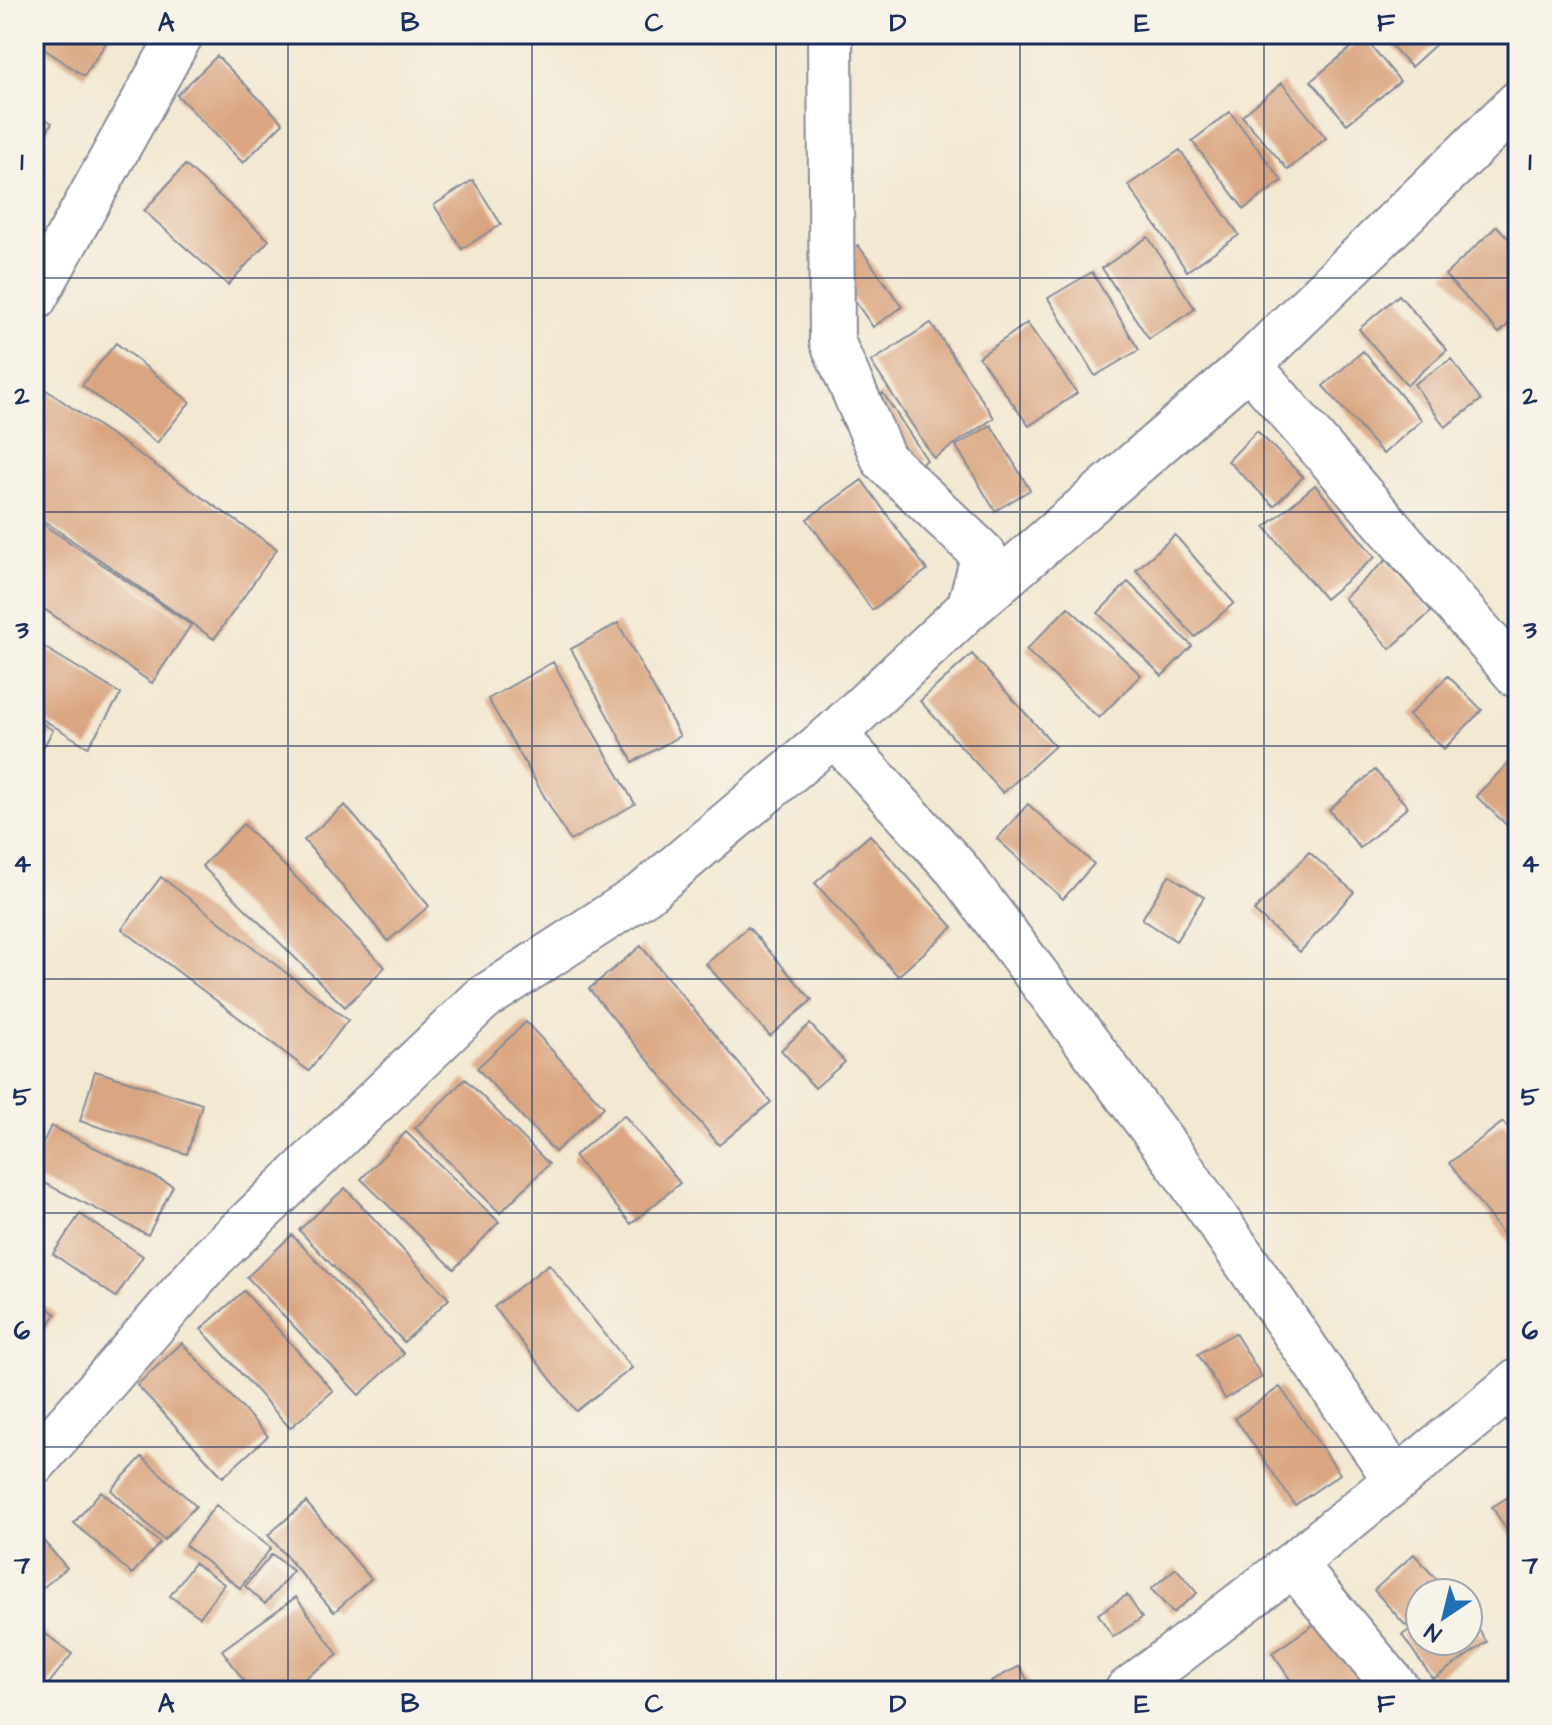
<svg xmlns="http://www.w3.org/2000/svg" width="1552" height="1725" font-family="'Architects Daughter',sans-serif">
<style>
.building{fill:#daa681}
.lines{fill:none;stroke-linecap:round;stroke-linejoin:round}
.minor-casing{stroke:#878c98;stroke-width:48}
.minor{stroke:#fff;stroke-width:44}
.grid{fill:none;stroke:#1b2f5e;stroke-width:2;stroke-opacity:0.55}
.neatline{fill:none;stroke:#1b2f5e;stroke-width:3}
.grid-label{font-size:26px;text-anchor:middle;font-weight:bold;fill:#1b2f5e}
</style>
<rect width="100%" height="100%" fill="#f7f3e8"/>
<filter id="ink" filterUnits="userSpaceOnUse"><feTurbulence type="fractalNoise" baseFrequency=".0125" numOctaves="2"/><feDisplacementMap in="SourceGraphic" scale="16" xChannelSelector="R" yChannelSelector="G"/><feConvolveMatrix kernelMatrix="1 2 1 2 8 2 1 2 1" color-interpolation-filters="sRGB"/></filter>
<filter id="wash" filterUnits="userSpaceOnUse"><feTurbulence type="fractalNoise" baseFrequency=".006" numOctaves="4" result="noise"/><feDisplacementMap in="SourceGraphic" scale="32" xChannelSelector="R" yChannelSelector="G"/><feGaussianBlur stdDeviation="1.8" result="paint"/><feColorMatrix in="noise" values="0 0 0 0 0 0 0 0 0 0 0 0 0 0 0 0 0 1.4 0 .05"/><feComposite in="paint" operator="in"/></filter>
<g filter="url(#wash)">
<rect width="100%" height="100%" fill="#f3e8d2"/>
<g id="blocks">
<!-- building -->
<path class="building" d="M 34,34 L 112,34 L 84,76 L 34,42 Z
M 1381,34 L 1447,34 L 1411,67 Z
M 1364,37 L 1400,81 L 1347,124 L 1311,81 Z
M 217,56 L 283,123 L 243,163 L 177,95 Z
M 1282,83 L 1326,138 L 1288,170 L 1242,116 Z
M 34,112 L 52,123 L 34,151 Z
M 1230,112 L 1282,181 L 1244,209 L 1192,141 Z
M 1180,150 L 1239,235 L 1187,271 L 1128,185 Z
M 185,165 L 269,240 L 228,285 L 144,211 Z
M 473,180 L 501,224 L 462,249 L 434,205 Z
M 1497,226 L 1518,249 L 1518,315 L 1499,333 L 1445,275 Z
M 1148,237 L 1195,309 L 1149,339 L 1102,268 Z
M 858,245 L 902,307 L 873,327 L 830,265 Z
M 1092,272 L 1139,350 L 1095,376 L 1048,298 Z
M 1399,295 L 1447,350 L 1407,385 L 1359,329 Z
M 931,323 L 994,418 L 934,458 L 871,362 Z
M 1027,323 L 1077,393 L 1029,426 L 979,357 Z
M 116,343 L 190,402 L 157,443 L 82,385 Z
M 1363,351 L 1422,420 L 1383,454 L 1323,386 Z
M 1451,359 L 1481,400 L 1445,427 L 1414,384 Z
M 39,385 L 277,549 L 214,639 L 34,514 L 34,393 Z
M 883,393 L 927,460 L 883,488 L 840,421 Z
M 991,425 L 1030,490 L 995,511 L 956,446 Z
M 1257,431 L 1303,477 L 1274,506 L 1228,461 Z
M 862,480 L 927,570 L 872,610 L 807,519 Z
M 1315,485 L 1375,557 L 1325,599 L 1265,527 Z
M 34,518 L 191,625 L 152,683 L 34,602 Z
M 1175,535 L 1234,603 L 1195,637 L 1136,570 Z
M 1386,560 L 1432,611 L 1390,649 L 1344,598 Z
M 1128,582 L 1192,646 L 1162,676 L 1098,613 Z
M 1068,607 L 1141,675 L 1099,718 L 1026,650 Z
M 618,623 L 680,736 L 633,762 L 571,649 Z
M 34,641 L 121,694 L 88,747 L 34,714 Z
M 972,654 L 1055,746 L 1003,793 L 920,701 Z
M 553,662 L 635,804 L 570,841 L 488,699 Z
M 1448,676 L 1482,710 L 1444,749 L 1409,715 Z
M 34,719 L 53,730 L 34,764 Z
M 1518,753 L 1518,836 L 1476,796 Z
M 1375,770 L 1408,807 L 1360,848 L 1329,810 Z
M 1028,804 L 1094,864 L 1063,899 L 997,839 Z
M 345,805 L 429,906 L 388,941 L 304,840 Z
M 243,824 L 385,967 L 345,1007 L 202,866 Z
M 870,835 L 953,927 L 898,976 L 815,883 Z
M 1309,852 L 1354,892 L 1300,952 L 1254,911 Z
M 1169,875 L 1204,897 L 1176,941 L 1142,919 Z
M 161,877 L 348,1020 L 309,1071 L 122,929 Z
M 748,927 L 812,1000 L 770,1036 L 706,964 Z
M 641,946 L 771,1102 L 719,1145 L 589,989 Z
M 526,1022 L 604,1107 L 555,1152 L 477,1068 Z
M 810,1024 L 845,1062 L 815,1088 L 781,1050 Z
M 95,1071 L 202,1104 L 187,1154 L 80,1121 Z
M 465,1079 L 549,1164 L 500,1213 L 415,1128 Z
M 624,1115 L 680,1183 L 631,1224 L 574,1156 Z
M 1503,1122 L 1518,1141 L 1518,1254 L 1449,1163 Z
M 51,1126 L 173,1186 L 148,1235 L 34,1178 L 34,1161 Z
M 406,1132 L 499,1222 L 454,1269 L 361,1179 Z
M 345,1188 L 449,1299 L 404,1342 L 299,1230 Z
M 80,1214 L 143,1256 L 116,1297 L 53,1254 Z
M 292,1235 L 404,1354 L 359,1395 L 247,1277 Z
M 549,1264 L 632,1368 L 576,1411 L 494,1307 Z
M 244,1291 L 333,1391 L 290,1428 L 201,1329 Z
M 34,1299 L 56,1314 L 34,1347 Z
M 1235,1333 L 1262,1377 L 1225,1399 L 1198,1354 Z
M 182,1343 L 268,1436 L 223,1477 L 137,1385 Z
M 1280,1387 L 1340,1474 L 1295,1505 L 1235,1418 Z
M 142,1457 L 196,1506 L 164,1540 L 111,1490 Z
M 101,1491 L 160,1543 L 132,1574 L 74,1523 Z
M 1518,1491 L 1518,1547 L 1492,1507 Z
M 306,1502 L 371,1579 L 334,1612 L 268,1535 Z
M 216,1505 L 271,1548 L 240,1588 L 185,1545 Z
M 34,1530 L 67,1568 L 34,1595 Z
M 272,1554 L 293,1571 L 265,1604 L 245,1586 Z
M 1414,1554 L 1446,1590 L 1420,1593 L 1420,1613 L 1406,1626 L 1374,1590 Z
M 194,1563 L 224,1584 L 200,1617 L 170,1596 Z
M 1176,1568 L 1197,1593 L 1173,1613 L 1151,1589 Z
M 1127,1595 L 1142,1618 L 1113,1637 L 1098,1614 Z
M 296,1597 L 338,1655 L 286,1691 L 251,1691 L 222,1650 Z
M 1468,1614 L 1487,1642 L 1433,1679 L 1402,1635 L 1420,1623 L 1420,1641 L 1468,1641 Z
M 1322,1619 L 1362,1679 L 1343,1691 L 1298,1691 L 1272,1653 Z
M 34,1625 L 72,1654 L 43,1691 L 34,1691 Z
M 1020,1666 L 1033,1691 L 996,1691 L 991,1681 Z"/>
</g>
</g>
<g filter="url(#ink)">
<use href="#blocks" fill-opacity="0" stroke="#878c98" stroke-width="2"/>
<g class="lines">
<defs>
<path id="minor" d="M 830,34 L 832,341 L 884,460 L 984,555 L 969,608
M 34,299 L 181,34
M 1249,365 L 1518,676
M 834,734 L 957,869 L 1180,1166 L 1396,1480
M 34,1463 L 213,1257 L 482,999 L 645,893 L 834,734 L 969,608 L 1249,365 L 1518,103
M 1127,1691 L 1293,1564
M 1399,1691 L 1293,1564 L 1518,1381"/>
</defs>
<!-- minor casing -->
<use href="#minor" class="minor-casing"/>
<!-- minor -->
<use href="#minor" class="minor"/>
</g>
</g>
<!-- grid -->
<path class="grid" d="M 288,34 L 288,1691M 532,34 L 532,1691M 776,34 L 776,1691M 1020,34 L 1020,1691M 1264,34 L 1264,1691M 34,278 L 1518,278M 34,512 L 1518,512M 34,746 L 1518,746M 34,979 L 1518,979M 34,1213 L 1518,1213M 34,1447 L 1518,1447"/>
<!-- margin -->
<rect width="1552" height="1725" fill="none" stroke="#f7f3e8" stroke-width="88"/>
<!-- north arrow -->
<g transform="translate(1444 1617) rotate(215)"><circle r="38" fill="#f7f3e8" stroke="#9fa5b1" stroke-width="2"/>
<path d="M0-6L14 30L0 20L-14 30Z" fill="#1f6fb2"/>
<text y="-12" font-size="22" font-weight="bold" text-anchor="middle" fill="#1b2f5e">N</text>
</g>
<rect x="44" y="44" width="1464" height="1637" class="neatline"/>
<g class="grid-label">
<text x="166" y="31">A</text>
<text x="410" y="31">B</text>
<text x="654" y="31">C</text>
<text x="898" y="31">D</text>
<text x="1142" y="31">E</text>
<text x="1386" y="31">F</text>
<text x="22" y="170">1</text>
<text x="1530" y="170">1</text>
<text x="22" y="404">2</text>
<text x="1530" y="404">2</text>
<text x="22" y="638">3</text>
<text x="1530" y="638">3</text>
<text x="22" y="872">4</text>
<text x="1530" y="872">4</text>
<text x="22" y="1105">5</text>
<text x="1530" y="1105">5</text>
<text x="22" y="1339">6</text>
<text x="1530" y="1339">6</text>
<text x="22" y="1573">7</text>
<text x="1530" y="1573">7</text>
<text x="166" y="1712">A</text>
<text x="410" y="1712">B</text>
<text x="654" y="1712">C</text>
<text x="898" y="1712">D</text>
<text x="1142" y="1712">E</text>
<text x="1386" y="1712">F</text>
</g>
</svg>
